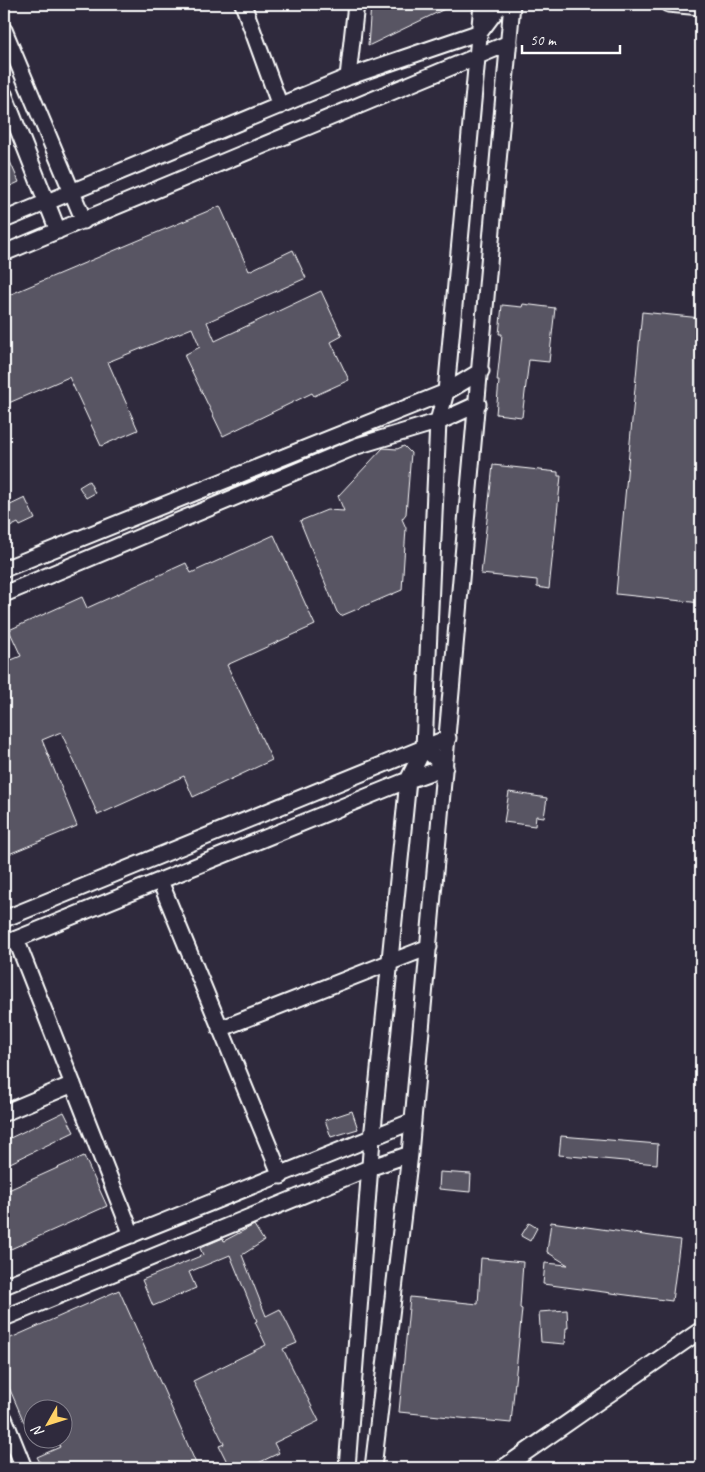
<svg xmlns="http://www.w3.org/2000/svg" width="705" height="1472" font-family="Caveat,sans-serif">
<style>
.building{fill:#595564;stroke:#fff}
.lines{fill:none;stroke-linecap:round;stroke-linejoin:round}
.street-casing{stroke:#fff;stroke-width:19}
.street{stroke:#2f2a3d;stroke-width:15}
</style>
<rect width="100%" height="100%" fill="#2f2a3d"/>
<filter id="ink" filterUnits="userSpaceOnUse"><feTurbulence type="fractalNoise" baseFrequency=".02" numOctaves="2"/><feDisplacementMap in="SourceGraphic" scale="10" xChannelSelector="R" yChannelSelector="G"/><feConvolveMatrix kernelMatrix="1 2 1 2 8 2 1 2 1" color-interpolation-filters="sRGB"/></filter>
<g filter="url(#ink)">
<!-- building -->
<path class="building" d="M 371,4 L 455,4 L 368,46 Z
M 4,148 L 19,182 L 4,189 Z
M 220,206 L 249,271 L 293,250 L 306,278 L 207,322 L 215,341 L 321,291 L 342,336 L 331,342 L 349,380 L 314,396 L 312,393 L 223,436 L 184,355 L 200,347 L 192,328 L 108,362 L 138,430 L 101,446 L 69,377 L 4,405 L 4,297 Z
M 523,304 L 555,308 L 549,362 L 529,360 L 522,417 L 496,414 L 499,381 L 497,381 L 502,334 L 499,334 L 502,305 L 522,307 Z
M 642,312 L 701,318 L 701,603 L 616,594 Z
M 404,446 L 411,453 L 406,514 L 402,519 L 406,528 L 402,590 L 341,616 L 337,612 L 300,521 L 327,510 L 344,511 L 338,496 L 383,448 L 397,449 Z
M 493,465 L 558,472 L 558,476 L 561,476 L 549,589 L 537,587 L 537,580 L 481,574 Z
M 89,481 L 95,493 L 86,498 L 79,487 Z
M 25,498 L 35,519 L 20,526 L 18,523 L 4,530 L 4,508 Z
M 274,535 L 315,625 L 227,665 L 272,760 L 193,797 L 184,776 L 98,815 L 61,732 L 42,740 L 77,826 L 4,856 L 4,663 L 21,656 L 9,630 L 82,597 L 87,608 L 186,563 L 191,573 Z
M 509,792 L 547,798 L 544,817 L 536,816 L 535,826 L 504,822 Z
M 352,1111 L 358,1129 L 331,1137 L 325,1120 Z
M 64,1112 L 74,1132 L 4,1166 L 4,1141 Z
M 561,1136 L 658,1144 L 657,1164 L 559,1155 Z
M 84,1156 L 107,1206 L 4,1252 L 4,1192 Z
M 440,1172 L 471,1174 L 470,1192 L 439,1189 Z
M 551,1222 L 680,1240 L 672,1301 L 543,1284 L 545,1263 L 568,1265 L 547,1252 Z
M 529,1223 L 537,1228 L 530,1241 L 521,1236 Z
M 254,1225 L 264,1241 L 242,1255 L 266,1316 L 280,1309 L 297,1343 L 283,1349 L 319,1421 L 274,1443 L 279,1453 L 248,1468 L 230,1468 L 219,1446 L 224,1444 L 193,1381 L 266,1345 L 255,1322 L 257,1321 L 230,1255 L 189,1272 L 196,1288 L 153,1306 L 142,1280 L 203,1255 L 200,1248 L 223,1238 L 224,1241 Z
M 481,1258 L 523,1262 L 520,1308 L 522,1309 L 511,1423 L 399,1412 L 410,1297 L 478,1304 Z
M 119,1290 L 165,1393 L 198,1468 L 43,1468 L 37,1457 L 60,1447 L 57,1440 L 62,1440 L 62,1410 L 32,1410 L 32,1419 L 24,1422 L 4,1376 L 4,1341 Z
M 567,1310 L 568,1328 L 566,1328 L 565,1344 L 541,1342 L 539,1312 Z"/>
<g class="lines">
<defs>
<path id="street" d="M 243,4 L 280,106
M 668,4 L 701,7
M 4,30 L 84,221
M 348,77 L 356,4
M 4,94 L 58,231
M 4,220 L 348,77 L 480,32 L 501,4
M 4,253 L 509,43
M 4,569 L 446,392 L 481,371
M 4,594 L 357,446 L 443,420 L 478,404
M 160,881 L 281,1176
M 4,919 L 448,738
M 16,939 L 132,1235
M 4,944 L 403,782 L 445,767 L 424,748
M 220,1029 L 429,947
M 4,1113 L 73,1084
M 4,1286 L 413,1121
M 4,1318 L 369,1168 L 410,1154
M 4,1418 L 24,1468
M 347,1468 L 372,1139 L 408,780 L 424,748 L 438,421 L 446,392 L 482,4
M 373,1468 L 410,1154 L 512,4
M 503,1468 L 701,1330"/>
</defs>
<!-- street casing -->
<use href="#street" class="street-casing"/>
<!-- street -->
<use href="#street" class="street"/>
</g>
</g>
<!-- margin -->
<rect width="705" height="1472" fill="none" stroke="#2f2a3d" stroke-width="20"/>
<rect x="10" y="10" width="685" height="1452" fill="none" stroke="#fff" stroke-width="2" filter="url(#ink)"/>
<!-- north arrow -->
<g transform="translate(48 1424) rotate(231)"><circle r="24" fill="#2f2a3d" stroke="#827f8b"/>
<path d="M0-4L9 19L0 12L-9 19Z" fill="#ffd166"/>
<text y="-8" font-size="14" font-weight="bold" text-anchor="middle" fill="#ffffff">N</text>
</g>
<!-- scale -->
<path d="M522 45v8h98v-8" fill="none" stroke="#ffffff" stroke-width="2.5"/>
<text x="530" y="45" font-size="15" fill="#ffffff" stroke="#2f2a3d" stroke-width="4" paint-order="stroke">50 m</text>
</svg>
